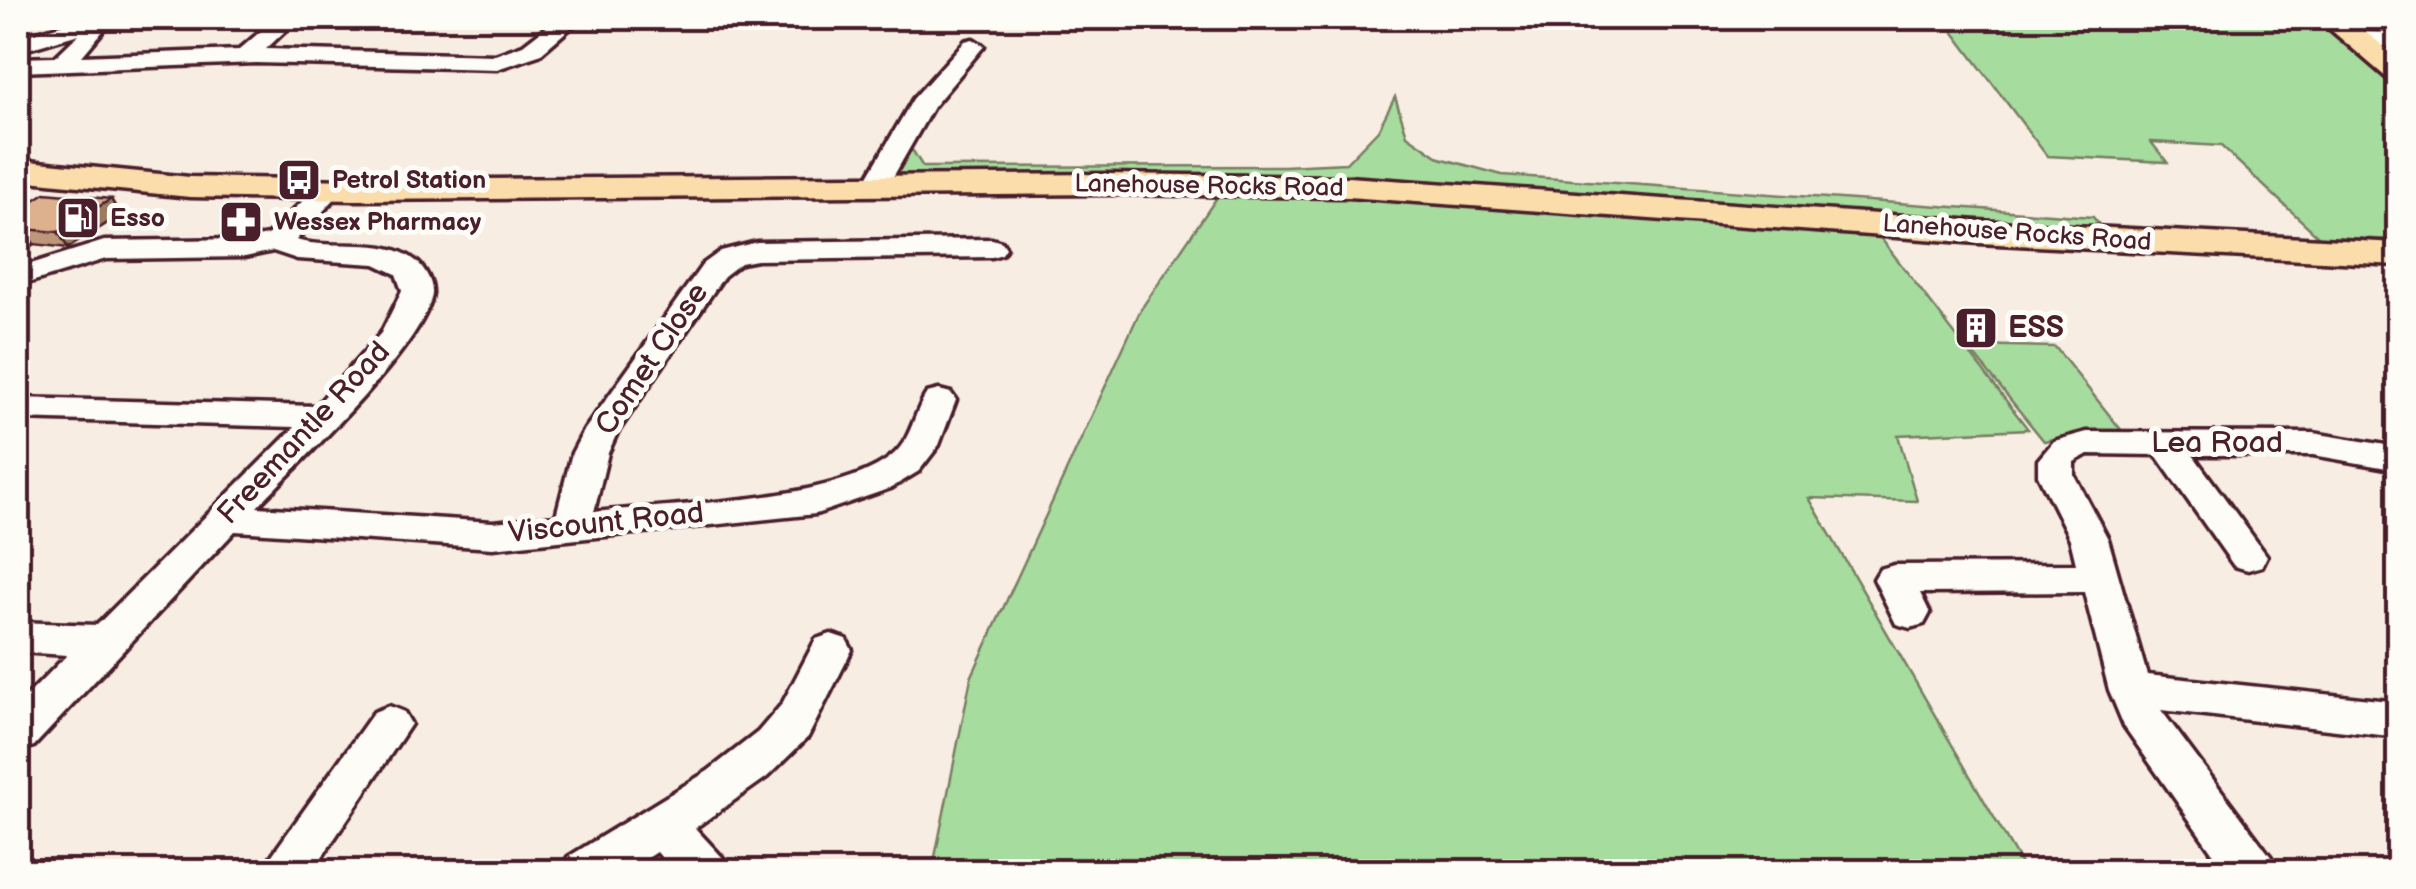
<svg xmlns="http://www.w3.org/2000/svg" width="2416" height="889" font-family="'Balsamiq Sans',sans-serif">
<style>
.green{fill:#a6dc9e;stroke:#787e64;stroke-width:2.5}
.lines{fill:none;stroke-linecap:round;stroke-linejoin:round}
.minor-casing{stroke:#4a1f2b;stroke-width:7}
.major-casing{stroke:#4a1f2b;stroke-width:7}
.minor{fill:#fdfcf7;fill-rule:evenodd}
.major{fill:#fbddab;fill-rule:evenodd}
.wall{fill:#be977a;stroke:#4a1f2b;stroke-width:2.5}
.shaded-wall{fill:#9b7b63;stroke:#4a1f2b;stroke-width:2.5}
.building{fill:#ddb08e;stroke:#4a1f2b;stroke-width:2.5}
.labels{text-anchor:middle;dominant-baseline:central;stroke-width:10;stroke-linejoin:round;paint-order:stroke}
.far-poi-label{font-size:25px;font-weight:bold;fill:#4a1f2b;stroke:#fdfcf7;text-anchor:start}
.far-street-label{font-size:25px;fill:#4a1f2b;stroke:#fdfcf7}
.poi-label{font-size:30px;font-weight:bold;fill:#4a1f2b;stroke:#fdfcf7;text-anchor:start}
.street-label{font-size:30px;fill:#4a1f2b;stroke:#fdfcf7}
</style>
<rect width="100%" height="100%" fill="#f7ede2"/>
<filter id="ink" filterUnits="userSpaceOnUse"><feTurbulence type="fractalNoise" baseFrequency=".01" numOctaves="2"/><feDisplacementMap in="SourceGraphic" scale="20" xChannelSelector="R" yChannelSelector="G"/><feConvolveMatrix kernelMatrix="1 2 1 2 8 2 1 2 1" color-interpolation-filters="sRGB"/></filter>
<g filter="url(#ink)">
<!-- green -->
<path class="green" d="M 1943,18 L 2316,18 L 2398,87 L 2398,240 L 2319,237 L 2221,146 L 2151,142 L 2167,162 L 2047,156 Z
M 1395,97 L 1407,135 L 1440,158 L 1502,175 L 2093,217 L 2105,232 L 1454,186 L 901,178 L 890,172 L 904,151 L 913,151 L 923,167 L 1284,166 L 1346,163 L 1378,130 Z
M 1224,187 L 1876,232 L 2028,429 L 1898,435 L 1917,501 L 1809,498 L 2025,871 L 932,872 L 971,678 L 1141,309 Z
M 1966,345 L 2055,347 L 2126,436 L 2076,434 L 2044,441 Z"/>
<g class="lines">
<defs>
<path id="minor" d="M 83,18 L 109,18 L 99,26 L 103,31 L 82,56 L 239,50 L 276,18 L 299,18 L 266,49 L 495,55 L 523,45 L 558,18 L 582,18 L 539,55 L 497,69 L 256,63 L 18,72 L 18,58 L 55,57 L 79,34 L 18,52 L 18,38 Z
M 2357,32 L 2398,33 L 2398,47 L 2349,44 L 2346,39 L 2349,34 Z
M 973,39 L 984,46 L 933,107 L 885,191 L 867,191 L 863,185 L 913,99 L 965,41 Z
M 331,181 L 344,189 L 296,240 C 333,251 384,235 416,261 C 425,268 433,283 432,294 C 425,345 296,466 257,507 L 493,522 L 556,516 L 572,453 L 583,432 L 703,264 L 721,251 L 757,242 L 992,239 L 1002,242 L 1006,248 L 1002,254 L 992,257 L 757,260 L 741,263 L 724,276 L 617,433 L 608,453 L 594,512 C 668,504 841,502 894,454 C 912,438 914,412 927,393 L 939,390 L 951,393 L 956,400 L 939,445 L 919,471 L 891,488 L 816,514 L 493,548 L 235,531 L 34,746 L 18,751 L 18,705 L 67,655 L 18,652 L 18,622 L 97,625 L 295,427 L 18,419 L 18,398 L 316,406 L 381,333 L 402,291 L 396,274 L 375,264 L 297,259 L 273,251 L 245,257 L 106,259 L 18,286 L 18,268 L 104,241 L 245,239 L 268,235 L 321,183 Z
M 2087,432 L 2313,433 L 2398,447 L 2398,470 L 2313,455 L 2193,455 L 2267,556 L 2262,566 L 2248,570 L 2234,566 L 2156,455 L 2088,454 L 2074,462 L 2074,475 L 2108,539 L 2147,675 L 2398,702 L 2398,737 L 2161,710 L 2271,857 L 2278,872 L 2226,872 L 2124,726 L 2109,690 L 2084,592 L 1920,593 L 1930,613 L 1924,624 L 1910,628 L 1896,624 L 1874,579 L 1880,569 L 1894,565 L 2076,564 L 2070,539 L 2038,475 L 2038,460 L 2054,441 Z
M 831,634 L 846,639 L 852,650 L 808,737 L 767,777 L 695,828 L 722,857 L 729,872 L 674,872 L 657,852 L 626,872 L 561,872 L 568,857 L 708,771 L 758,732 L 782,704 L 816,639 Z
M 389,706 L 404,712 L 411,724 L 312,872 L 260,872 L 374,712 Z"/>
<path id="major" d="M 2317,18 L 2348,18 L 2398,58 L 2398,81 L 2387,78 Z
M 18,160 L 190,177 L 355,180 L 1110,174 L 1348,177 L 1978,221 L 2398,243 L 2398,265 L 1978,243 L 1348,197 L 1110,194 L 355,200 L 190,197 L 18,180 Z"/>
</defs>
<!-- minor casing -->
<use href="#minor" class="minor-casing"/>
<!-- major casing -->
<use href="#major" class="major-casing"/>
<!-- minor -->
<use href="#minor" class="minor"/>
<!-- major -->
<use href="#major" class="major"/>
</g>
<!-- wall -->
<path class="wall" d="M 111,199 L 120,215 L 68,248 L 34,244 L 18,255 L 18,210 Z"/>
<!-- shaded-wall -->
<path class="shaded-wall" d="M 111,199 L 120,215 L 68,248 L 58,232 Z
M 24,229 L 34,244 L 18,255 L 18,232 Z"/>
<!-- building -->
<path class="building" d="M 45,193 L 111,199 L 58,232 L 24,229 L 18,232 L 18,210 Z"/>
</g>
<!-- icons -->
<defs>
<symbol id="bus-square" viewBox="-11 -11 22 22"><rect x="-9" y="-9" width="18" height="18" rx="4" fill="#4a1f2b" stroke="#fdfcf7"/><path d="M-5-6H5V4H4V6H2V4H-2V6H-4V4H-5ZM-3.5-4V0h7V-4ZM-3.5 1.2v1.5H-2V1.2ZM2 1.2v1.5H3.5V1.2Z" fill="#fff"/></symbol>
<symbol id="fuel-square" viewBox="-11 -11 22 22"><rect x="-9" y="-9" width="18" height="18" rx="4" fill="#4a1f2b" stroke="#fdfcf7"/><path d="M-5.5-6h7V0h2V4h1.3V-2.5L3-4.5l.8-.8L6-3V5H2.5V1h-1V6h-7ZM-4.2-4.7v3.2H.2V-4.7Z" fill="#fff"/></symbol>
<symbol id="pharmacy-square" viewBox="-11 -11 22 22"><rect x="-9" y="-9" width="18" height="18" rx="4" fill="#4a1f2b" stroke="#fdfcf7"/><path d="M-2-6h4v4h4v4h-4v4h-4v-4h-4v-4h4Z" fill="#fff"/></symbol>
<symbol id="building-square" viewBox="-11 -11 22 22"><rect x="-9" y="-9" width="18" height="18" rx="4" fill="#4a1f2b" stroke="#fdfcf7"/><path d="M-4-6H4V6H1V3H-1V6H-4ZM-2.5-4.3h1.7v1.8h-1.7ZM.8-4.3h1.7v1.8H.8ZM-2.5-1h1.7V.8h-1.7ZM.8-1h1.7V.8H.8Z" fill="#fff"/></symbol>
</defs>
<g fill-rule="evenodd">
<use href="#bus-square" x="274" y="155" width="50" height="50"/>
<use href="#fuel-square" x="53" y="193" width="50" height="50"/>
<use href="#pharmacy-square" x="216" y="197" width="50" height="50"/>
<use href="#building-square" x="1951" y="303" width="50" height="50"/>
</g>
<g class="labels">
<!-- far-poi labels -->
<g class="far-poi-label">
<text x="332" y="180">Petrol Station</text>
<text x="110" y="218">Esso</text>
<text x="274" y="222">Wessex Pharmacy</text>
</g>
<!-- far-street labels -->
<g class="far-street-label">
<text transform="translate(1209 186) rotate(1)">Lanehouse Rocks Road</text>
<text transform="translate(2017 233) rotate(4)">Lanehouse Rocks Road</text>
</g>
<!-- poi labels -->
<g class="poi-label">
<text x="2008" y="328">ESS</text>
</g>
<!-- street labels -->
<g class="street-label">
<text transform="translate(652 359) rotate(-56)">Comet Close</text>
<text transform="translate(304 433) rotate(-47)">Freemantle Road</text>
<text x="2217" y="443">Lea Road</text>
<text transform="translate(606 523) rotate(-6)">Viscount Road</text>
</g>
</g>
<!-- margin -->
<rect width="2416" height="889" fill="none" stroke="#fdfcf7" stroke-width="60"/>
<rect x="30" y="30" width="2356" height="829" fill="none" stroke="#4a1f2b" stroke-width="4" filter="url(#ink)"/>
</svg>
